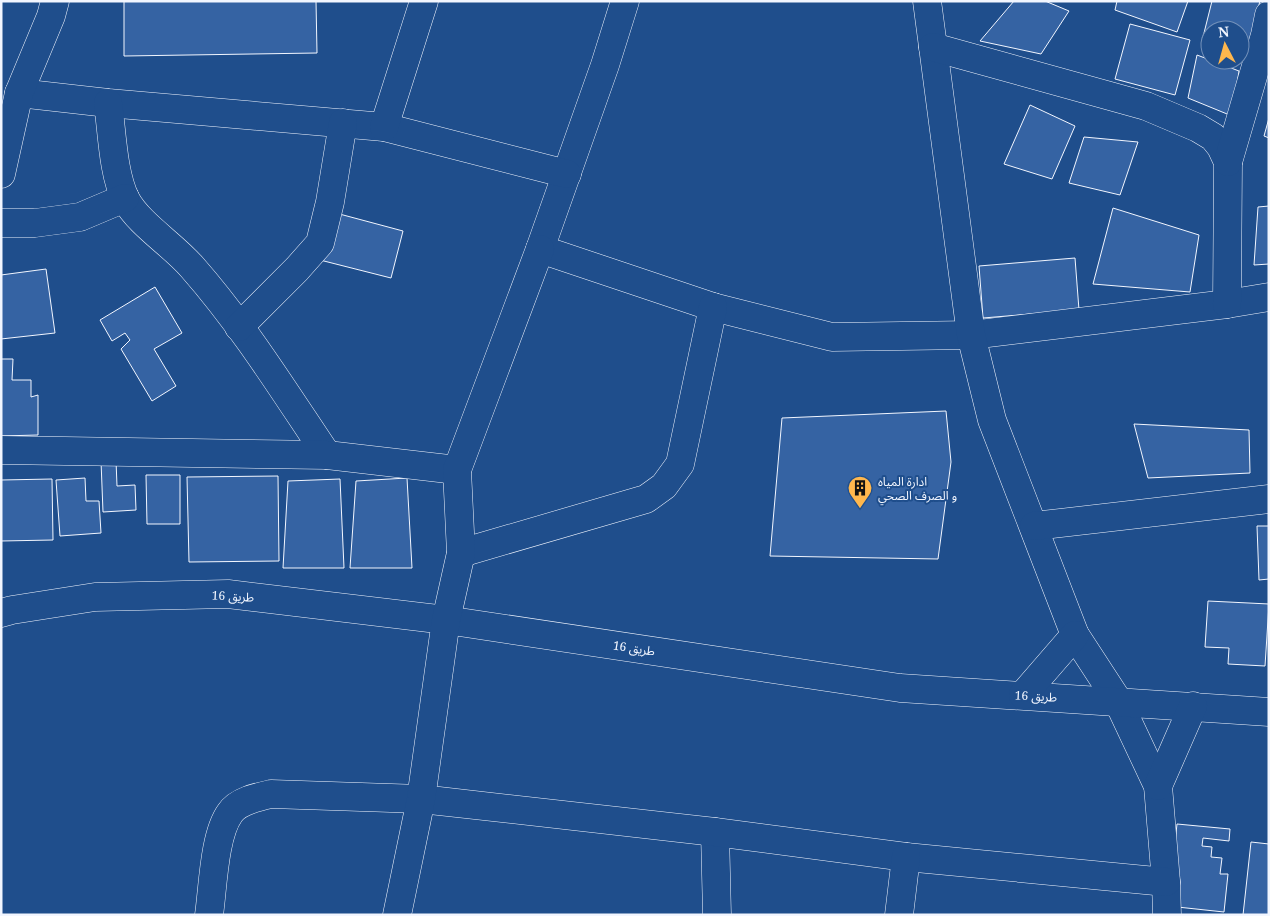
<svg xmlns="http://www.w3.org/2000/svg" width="1270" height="916" font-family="'Noto Serif','Noto Sans Arabic',serif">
<rect width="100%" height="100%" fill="#1f4e8c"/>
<!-- building -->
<g fill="#3563a3" stroke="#f2f6ff">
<path d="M124,1H316L317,53L124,56Z"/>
<path d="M1014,1H1045L1069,11L1041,54L980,41Z"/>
<path d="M1117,1H1188L1177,32L1115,10Z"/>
<path d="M1212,1H1260L1246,54L1240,53V30H1210V43L1202,41Z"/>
<path d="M1130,24L1190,40L1175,95L1115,79Z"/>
<path d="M1197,55L1239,71L1232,116L1188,98Z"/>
<path d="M1030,105L1075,126L1052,179L1004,164Z"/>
<path d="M1269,118V138L1264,136Z"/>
<path d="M1084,137L1138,142L1120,195L1069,183Z"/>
<path d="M1269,206V264L1254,265L1258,207Z"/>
<path d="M1113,208L1199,235L1190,292L1093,284Z"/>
<path d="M332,212L403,231L391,278L320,260Z"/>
<path d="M1075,258L1079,310L983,318L979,266Z"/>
<path d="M46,269L55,333L1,339V275Z"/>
<path d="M155,287L182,333L154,349L176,386L152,401L121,349L130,340L125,333L112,341L100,320Z"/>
<path d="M1,359H13L12,380H31V397L38,395V435L1,436Z"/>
<path d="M946,411L951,462L938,559L770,556L782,418Z"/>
<path d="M1134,424L1249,430L1250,473L1148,478Z"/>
<path d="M116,460L117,486L135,485L136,510L103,512L101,461Z"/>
<path d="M146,475H180V524H147Z"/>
<path d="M278,476L279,561L189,562L187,477Z"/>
<path d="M85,478L86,501H99L101,533L60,536L56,480Z"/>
<path d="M407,478L412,568H350L356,481Z"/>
<path d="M52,479L53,540L1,541V480Z"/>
<path d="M340,479L344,568H283L288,481Z"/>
<path d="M1257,526H1269V579L1259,580Z"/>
<path d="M1208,601L1269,604L1265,666L1228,664L1229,648L1205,647Z"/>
<path d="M1177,824L1230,829L1229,841L1203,838L1202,846L1212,847L1211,857L1222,858L1220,874H1228L1224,912L1168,906Z"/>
<path d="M1251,842L1269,844V915H1243Z"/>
</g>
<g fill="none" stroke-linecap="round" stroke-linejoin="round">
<defs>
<g id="minor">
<path d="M625,1L605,65L540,249L713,307L832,337L971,335L1227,304L1269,297"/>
<path d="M927,1L971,335L992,420L1075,635L1118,701L1158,786L1166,882L1167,915"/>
<path d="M933,47L1146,106L1198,128L1213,137L1221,147L1228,162L1227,304"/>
<path d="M19,93L108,103L384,127L567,174"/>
<path d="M108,103C112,132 113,175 126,200C139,224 173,245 192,267C243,325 284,391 327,455"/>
<path d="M384,127L424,1"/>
<path d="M1228,162L1265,35L1269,15"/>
<path d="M1,174L19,93L51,16L55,1"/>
<path d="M1,223H35L80,217L125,198"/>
<path d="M239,327L297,269L320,243L330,202L343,123"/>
<path d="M1,450L327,455L457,470"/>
<path d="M1034,526L1269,499"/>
<path d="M461,553L646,499L664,486L680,464L713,307"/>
<path d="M1,613L12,610L95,597L228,594L446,620L900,688L1269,712"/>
<path d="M1023,695L1075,635"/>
<path d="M1158,786L1193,706"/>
<path d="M715,832L717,915"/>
<path d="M209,915C213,887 214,835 230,813C238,801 257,797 271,794L421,799L715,832L906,857L1166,882"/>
<path d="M397,915L421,799L446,620L461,553L457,470L540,249"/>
<path d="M899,915L906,857"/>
</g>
</defs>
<!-- minor casing -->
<use href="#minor" stroke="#f2f6ff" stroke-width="29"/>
<!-- minor -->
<use href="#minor" stroke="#1f4e8c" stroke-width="28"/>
</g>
<!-- icons -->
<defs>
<symbol id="building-pin" viewBox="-11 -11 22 30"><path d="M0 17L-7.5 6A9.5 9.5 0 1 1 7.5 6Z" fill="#ffb74d" stroke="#1f4e8c"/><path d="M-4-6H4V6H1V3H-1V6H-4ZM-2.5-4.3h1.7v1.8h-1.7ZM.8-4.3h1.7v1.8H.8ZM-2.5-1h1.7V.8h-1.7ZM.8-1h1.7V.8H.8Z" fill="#111"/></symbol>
</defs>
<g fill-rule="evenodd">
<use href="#building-pin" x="846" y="474" width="28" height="38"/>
</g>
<g text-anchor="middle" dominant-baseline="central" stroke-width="4" stroke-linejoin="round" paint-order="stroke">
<!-- poi labels -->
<g font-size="12" fill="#f2f6ff" stroke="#1f4e8c" text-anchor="start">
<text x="878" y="481">ادارة المياه<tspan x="878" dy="14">و الصرف الصحي</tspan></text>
</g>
<!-- street labels -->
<g font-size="12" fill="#f2f6ff" stroke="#1f4e8c">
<text transform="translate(233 596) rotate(3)">طريق 16</text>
<text transform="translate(634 648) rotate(9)">طريق 16</text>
<text transform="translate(1036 696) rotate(3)">طريق 16</text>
</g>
</g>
<!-- border -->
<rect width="1270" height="916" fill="none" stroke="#f2f6ff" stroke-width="5"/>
<!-- north arrow -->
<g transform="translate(1225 45) rotate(354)"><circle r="24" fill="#1f4e8c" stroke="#7391ba"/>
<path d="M0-4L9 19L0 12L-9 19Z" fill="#ffb74d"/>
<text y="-8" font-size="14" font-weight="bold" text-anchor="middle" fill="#f2f6ff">N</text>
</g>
</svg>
